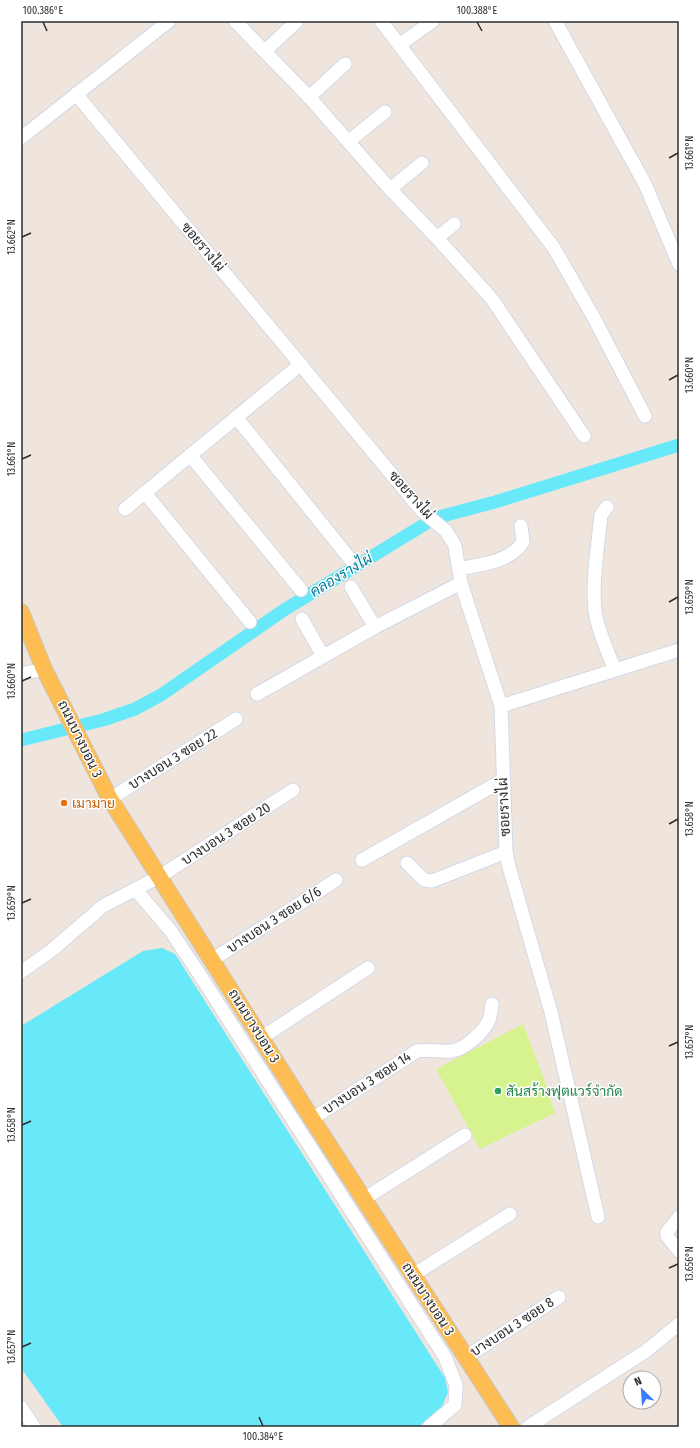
<svg xmlns="http://www.w3.org/2000/svg" width="700" height="1448" font-family="'Fira Sans Condensed',Sarabun,sans-serif">
<rect width="100%" height="100%" fill="#efe5dd"/>
<!-- pitch -->
<path fill="#d7f390" d="M523,1024L540,1068L555,1113L480,1149L436,1069Z"/>
<!-- water -->
<path fill="#67e9fa" d="M162,948L175,954L445,1378L448,1392L441,1409L418,1427H63L21,1368V1026L143,951Z"/>
<g fill="none" stroke-linecap="round" stroke-linejoin="round">
<!-- canal -->
<path stroke="#67e9fa" stroke-width="13" d="M21,740L103,720L135,709L161,695L284,610L435,518L495,502L679,445"/>
<defs>
<g id="minor">
<path d="M235,21L309,97L390,189L437,238L492,299L584,436"/>
<path d="M381,21L554,248L594,318L645,416"/>
<path d="M555,21L645,184L679,264"/>
<path d="M399,45L433,21"/>
<path d="M265,51L297,21"/>
<path d="M76,94L422,511L446,531L455,546L461,583L501,706L506,852L509,867L551,1012L598,1217"/>
<path d="M309,97L345,64"/>
<path d="M21,138L169,21"/>
<path d="M349,141L385,112"/>
<path d="M390,189L422,163"/>
<path d="M437,238L454,224"/>
<path d="M236,417L350,559"/>
<path d="M190,455L301,590"/>
<path d="M145,493L250,622"/>
<path d="M607,507L601,515L600,524C597,552 591,589 596,617C600,635 608,653 615,670"/>
<path d="M125,509L301,364"/>
<path d="M459,569C481,564 509,563 523,542L521,526"/>
<path d="M351,587L375,627"/>
<path d="M302,619L323,656"/>
<path d="M21,674L44,669"/>
<path d="M257,694L375,627L461,583"/>
<path d="M501,706L679,650"/>
<path d="M110,799L236,719"/>
<path d="M362,860L503,780"/>
<path d="M407,863L424,880L432,881L506,852"/>
<path d="M135,889L170,930L198,972L445,1357L456,1385L455,1405L429,1427"/>
<path d="M212,960L336,880"/>
<path d="M21,972L52,950L103,906L159,877L293,790"/>
<path d="M261,1038L368,968"/>
<path d="M312,1119L417,1051C429,1049 440,1052 452,1051C463,1050 484,1032 488,1022C491,1017 491,1009 492,1004"/>
<path d="M364,1199L465,1135"/>
<path d="M679,1217L667,1232V1236L679,1251"/>
<path d="M413,1275L510,1214"/>
<path d="M466,1357L559,1297"/>
<path d="M21,1407L34,1427"/>
<path d="M528,1427L646,1351L679,1324"/>
</g>
<path id="major" d="M21,612L44,669L110,799L312,1119L511,1427"/>
</defs>
<!-- minor casing -->
<use href="#minor" stroke="#d2d9e6" stroke-width="15"/>
<!-- major casing -->
<use href="#major" stroke="#c8c8c8" stroke-width="18"/>
<!-- minor -->
<use href="#minor" stroke="#fff" stroke-width="13"/>
<!-- major -->
<use href="#major" stroke="#febd53" stroke-width="16"/>
</g>
<!-- ticks -->
<path fill="none" stroke="#2c2c2c" stroke-width="1.5" d="M43,22L47,31M477,22L482,31M669,158L678,153M22,237L31,233M669,380L678,375M22,459L31,455M669,602L678,597M22,681L31,677M669,824L678,819M22,903L31,899M669,1046L678,1042M22,1125L31,1121M669,1268L678,1264M22,1347L31,1343M259,1417L263,1426"/>
<!-- markers -->
<circle fill="#e8710a" stroke="#fff" stroke-width="1.5" cx="64" cy="803" r="4"/>
<circle fill="#2e9e5b" stroke="#fff" stroke-width="1.5" cx="498" cy="1091" r="4"/>
<g text-anchor="middle" dominant-baseline="central" stroke-width="3" stroke-linejoin="round" paint-order="stroke">
<!-- street labels -->
<g font-size="14" fill="#2c2c2c" stroke="#fff">
<text transform="translate(203 247) rotate(50)">ซอยรางไผ่</text>
<text transform="translate(411 495) rotate(48)">ซอยรางไผ่</text>
<text transform="translate(80 739) rotate(64)">ถนนบางบอน 3</text>
<text transform="translate(173 759) rotate(-32)">บางบอน 3 ซอย 22</text>
<text transform="translate(504 807) rotate(-93)">ซอยรางไผ่</text>
<text transform="translate(226 834) rotate(-33)">บางบอน 3 ซอย 20</text>
<text transform="translate(274 920) rotate(-33)">บางบอน 3 ซอย 6/6</text>
<text transform="translate(254 1026) rotate(58)">ถนนบางบอน 3</text>
<text transform="translate(367 1083) rotate(-33)">บางบอน 3 ซอย 14</text>
<text transform="translate(428 1299) rotate(57)">ถนนบางบอน 3</text>
<text transform="translate(512 1327) rotate(-33)">บางบอน 3 ซอย 8</text>
</g>
<!-- food labels -->
<g font-size="14" fill="#c56008" stroke="#fff" text-anchor="start">
<text x="72" y="803">เมามาย</text>
</g>
<!-- leisure labels -->
<g font-size="14" fill="#27864d" stroke="#fff" text-anchor="start">
<text x="506" y="1091">สันสร้างฟุตแวร์จำกัด</text>
</g>
<!-- water labels -->
<g font-size="15" font-style="italic" fill="#027e9c" stroke="#fff">
<text transform="translate(341 575) rotate(-31)">คลองรางไผ่</text>
</g>
</g>
<!-- border -->
<rect width="700" height="1448" fill="none" stroke="#ffffff" stroke-width="44"/>
<!-- north arrow -->
<g transform="translate(642 1390) rotate(335)"><circle r="19" fill="#ffffff" stroke="#ababab"/>
<path d="M0-3L7 15L0 10L-7 15Z" fill="#3a7cff"/>
<text y="-6" font-size="11" font-weight="bold" text-anchor="middle" fill="#2c2c2c">N</text>
</g>
<rect x="22" y="22" width="656" height="1404" fill="none" stroke="#2c2c2c" stroke-width="1.5"/>
<g font-size="10" text-anchor="middle" fill="#2c2c2c">
<text x="43" y="14">100.386°E</text>
<text x="477" y="14">100.388°E</text>
<text transform="translate(689 153) rotate(-90)" y="4">13.661°N</text>
<text transform="translate(11 237) rotate(-90)" y="4">13.662°N</text>
<text transform="translate(689 375) rotate(-90)" y="4">13.660°N</text>
<text transform="translate(11 459) rotate(-90)" y="4">13.661°N</text>
<text transform="translate(689 597) rotate(-90)" y="4">13.659°N</text>
<text transform="translate(11 681) rotate(-90)" y="4">13.660°N</text>
<text transform="translate(689 819) rotate(-90)" y="4">13.658°N</text>
<text transform="translate(11 903) rotate(-90)" y="4">13.659°N</text>
<text transform="translate(689 1042) rotate(-90)" y="4">13.657°N</text>
<text transform="translate(11 1125) rotate(-90)" y="4">13.658°N</text>
<text transform="translate(689 1264) rotate(-90)" y="4">13.656°N</text>
<text transform="translate(11 1347) rotate(-90)" y="4">13.657°N</text>
<text x="263" y="1440">100.384°E</text>
</g>
</svg>
